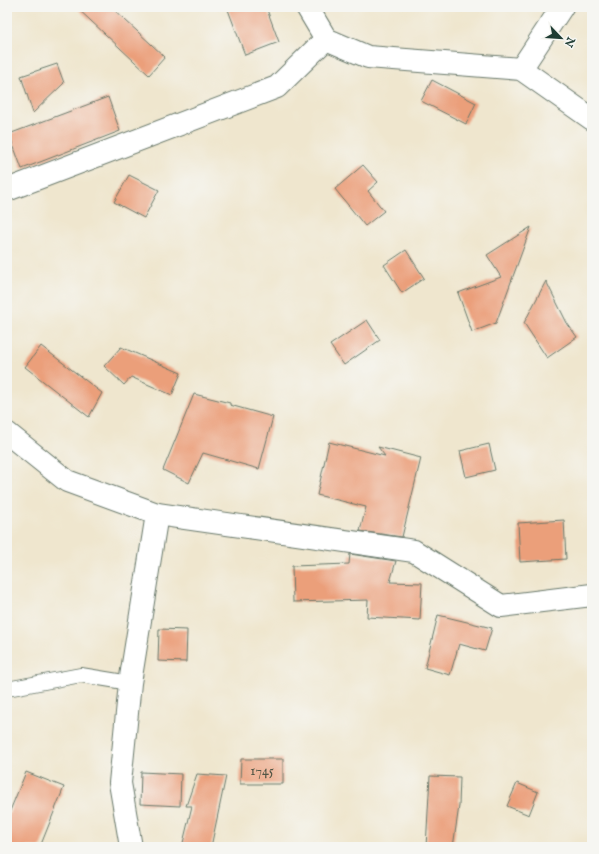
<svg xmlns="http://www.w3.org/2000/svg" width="599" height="854" font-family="'IM FELL English',serif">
<rect width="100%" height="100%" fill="#f6f6f2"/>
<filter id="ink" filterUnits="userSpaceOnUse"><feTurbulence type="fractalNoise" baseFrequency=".025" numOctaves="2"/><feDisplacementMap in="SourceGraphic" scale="8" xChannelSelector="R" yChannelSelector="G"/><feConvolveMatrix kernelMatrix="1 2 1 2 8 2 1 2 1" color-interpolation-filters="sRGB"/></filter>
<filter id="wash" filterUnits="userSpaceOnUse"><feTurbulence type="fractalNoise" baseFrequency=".012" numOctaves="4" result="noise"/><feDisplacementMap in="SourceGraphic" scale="16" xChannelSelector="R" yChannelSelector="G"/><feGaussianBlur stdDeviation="0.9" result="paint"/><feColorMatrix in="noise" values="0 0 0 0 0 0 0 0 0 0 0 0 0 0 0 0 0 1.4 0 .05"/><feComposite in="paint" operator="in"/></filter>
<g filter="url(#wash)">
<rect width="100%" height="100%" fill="#efe6ce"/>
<g id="blocks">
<!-- building -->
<g fill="#eb9f7a">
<path d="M76,7H111L165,57L149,75Z"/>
<path d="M227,7H266L279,42L245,55Z"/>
<path d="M57,64L64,83L33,113L21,76Z"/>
<path d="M432,80L476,103L466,124L421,101Z"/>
<path d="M108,97L120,131L22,169L9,134Z"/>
<path d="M363,165L378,182L368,191L384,211L365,226L335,189Z"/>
<path d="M129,175L159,190L144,218L114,202Z"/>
<path d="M531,227L496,323L472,332L458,293L501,277L487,255Z"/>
<path d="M406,250L424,278L402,293L384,265Z"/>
<path d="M546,281L567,323L577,337L547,358L524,323Z"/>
<path d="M367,320L380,340L344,365L330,345Z"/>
<path d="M41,346L102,393L89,417L25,367Z"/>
<path d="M121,347L181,373L172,395L131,377L124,385L104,366Z"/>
<path d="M194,394L230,403V405L273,417L259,469L203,453L189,483L163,470Z"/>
<path d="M329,442L385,456L378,447L421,458L402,537L360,531L366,507L317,495Z"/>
<path d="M489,444L495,470L466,477L460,451Z"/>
<path d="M564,520L566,559L520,562L518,523Z"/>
<path d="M350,554L396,561L390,582L422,583L420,620L367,617L368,600L293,602L292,566L349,564Z"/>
<path d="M438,615L492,628L485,651L459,644L450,675L425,668Z"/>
<path d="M159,629L187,630L186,662L158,661Z"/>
<path d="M241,759H283V784H240Z"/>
<path d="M26,772L64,787L40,847H7V818Z"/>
<path d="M141,772L181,774L180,806L140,804Z"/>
<path d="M197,774L226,776L211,847H182L192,806H186Z"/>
<path d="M430,776L460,777L459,806L453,847H426Z"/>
<path d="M517,783L538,792L529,815L507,806Z"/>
</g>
</g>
</g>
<g filter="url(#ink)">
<use href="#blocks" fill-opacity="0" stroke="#68786a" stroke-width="1"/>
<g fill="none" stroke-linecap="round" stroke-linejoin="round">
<defs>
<path id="lane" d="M7,689L81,675L130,683"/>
<g id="street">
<path d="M307,7L326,39L368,57L521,69L592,119"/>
<path d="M521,69L562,7"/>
<path d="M7,190L277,87L326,39"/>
<path d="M7,433L67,481L157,514L414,551L501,606L592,595"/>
<path d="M131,847L120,783L130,683L157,514"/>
</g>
</defs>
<!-- lane casing -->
<use href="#lane" stroke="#68786a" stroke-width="16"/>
<!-- street casing -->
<use href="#street" stroke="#68786a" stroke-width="24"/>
<!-- lane -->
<use href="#lane" stroke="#fff" stroke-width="14"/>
<!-- street -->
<use href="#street" stroke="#fff" stroke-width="22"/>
</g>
</g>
<g text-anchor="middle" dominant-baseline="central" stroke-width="3" stroke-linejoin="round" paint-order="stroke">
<!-- number labels -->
<g font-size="14" fill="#525646">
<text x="262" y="771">1745</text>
</g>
</g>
<!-- margin -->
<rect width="599" height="854" fill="none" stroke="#f6f6f2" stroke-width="24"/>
<!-- north arrow -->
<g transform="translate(561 38) rotate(115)" stroke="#f6f6f2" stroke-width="3" paint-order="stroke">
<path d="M0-3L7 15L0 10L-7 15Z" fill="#1f3d34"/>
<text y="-6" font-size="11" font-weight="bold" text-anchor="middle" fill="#1f3d34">N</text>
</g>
</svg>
